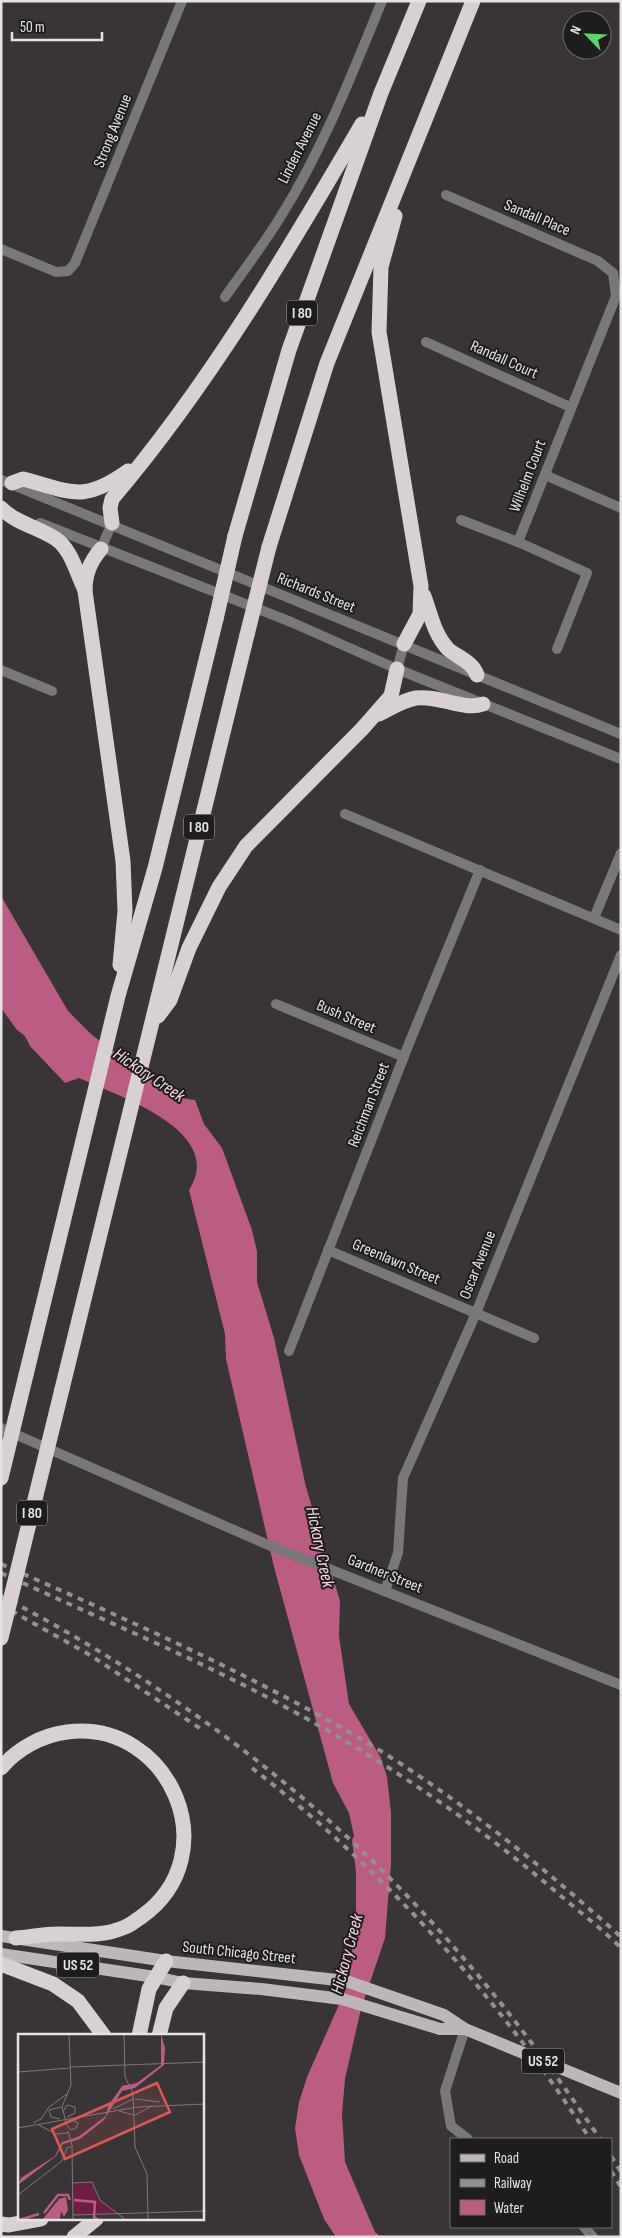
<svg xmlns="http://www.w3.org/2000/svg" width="622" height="2238" font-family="'Sofia Sans Condensed',sans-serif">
<rect width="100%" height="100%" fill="#393436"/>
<!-- water -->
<path fill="#bb5c82" d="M1,896L68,1011L92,1035L174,1097L195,1100L204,1124L222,1148L252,1230L257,1251V1282L274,1338L306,1487L340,1601L339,1636L349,1704L381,1758L387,1777L391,1812V1864L385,1938L361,2009L345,2079L342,2114L345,2162L375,2232L381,2237H336L324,2219L299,2155L295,2128L299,2102L307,2077L349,1982L356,1910V1872L352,1840L354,1836L349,1813L333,1783L274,1567L226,1359L225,1334L189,1190C227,1131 118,1096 79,1078L65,1083L30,1046L25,1036L17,1030L1,1008Z"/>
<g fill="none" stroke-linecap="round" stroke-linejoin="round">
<!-- minor -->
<g stroke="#7a7778" stroke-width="10">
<path d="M446,195L598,261L613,273L616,296L518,542L587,573L557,649"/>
<path d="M1,249L56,272L68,271L75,263L182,1"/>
<path d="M225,297C244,270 264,244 281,216C323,149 352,74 382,1"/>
<path d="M426,342L570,407"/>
<path d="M545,475L621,508"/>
<path d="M461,520L518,542"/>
<path d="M1,670L52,691"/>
<path d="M345,814L621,930"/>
<path d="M594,918L621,853"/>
<path d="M276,1004L404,1057"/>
<path d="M328,1250L534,1338"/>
<path d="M289,1351L408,1046L480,870"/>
<path d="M1,1428L266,1544L621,1685"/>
<path d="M385,1591L398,1553L403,1478L476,1313L621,955"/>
</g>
<!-- tertiary -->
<g stroke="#7a7778" stroke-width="10">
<path d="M1,480L621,734"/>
<path d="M40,523L291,622L397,669L621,759"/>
<path d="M101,549L112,523"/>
<path d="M397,669L404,644"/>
<path d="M465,2029L445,2091L451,2126L468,2139"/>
<path d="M584,2227L593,2237"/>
</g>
<!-- primary -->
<g stroke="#bdb7b9" stroke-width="12">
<path d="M1,1936L166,1961L346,1981L444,2015L465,2029L621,2093"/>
<path d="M1,1954L155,1977L183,1983L261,1989L342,1999L440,2029H465"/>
</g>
<!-- motorway -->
<g stroke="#d7d1d3" stroke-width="15">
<path d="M395,216L381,267L379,332L421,586L420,614L404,644"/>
<path d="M12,483L23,479C72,492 83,503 128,471"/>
<path d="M1,508C17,524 38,527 56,539C71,549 77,574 85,590"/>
<path d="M112,523L110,508L112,499C209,385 286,254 362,124"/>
<path d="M235,536L289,350L381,93L419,1"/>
<path d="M269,547L327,363L473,1"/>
<path d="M101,549C90,562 85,574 85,591L123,861L125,911L120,965"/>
<path d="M424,596C431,615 434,634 448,649C458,658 472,661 477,675"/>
<path d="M379,714C391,708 403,700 416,698C439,695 463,711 483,704"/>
<path d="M158,1016L170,1000L189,948L219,887L246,846L362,729L391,696L397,669"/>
<path d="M26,1375L118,996L155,868L216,619"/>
<path d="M62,1389L247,635"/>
<path d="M1,1768C17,1749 42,1735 67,1732C170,1719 229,1855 141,1917C136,1920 131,1925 125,1927C103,1937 81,1934 58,1934C44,1934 30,1937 16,1938"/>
<path d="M1,1964L53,1984L78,2001L104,2036"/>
<path d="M139,2036L149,1989L166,1961"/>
<path d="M159,2036L166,2008L183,1983"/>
<path d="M1,2224L9,2225L41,2219"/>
<path d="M74,2237L96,2219"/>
</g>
<!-- rail -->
<g stroke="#949091" stroke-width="4" stroke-dasharray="6 6" stroke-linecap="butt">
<path d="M1,1564C121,1617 242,1670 356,1736C451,1792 539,1863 621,1937"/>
<path d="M1,1573C98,1618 198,1659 291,1710C387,1762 478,1825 561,1896C581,1913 602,1929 621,1948"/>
<path d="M1,1596C117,1656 228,1732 326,1818C432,1911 522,2023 600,2139"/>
<path d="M1,1605L90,1655L201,1729"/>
<path d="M252,1768C384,1870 500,1999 590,2139"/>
<path d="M611,2156L621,2172"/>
<path d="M611,2171L621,2187"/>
</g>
<!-- motorway-bridge -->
<g stroke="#d7d1d3" stroke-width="15">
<path d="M216,619L235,536"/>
<path d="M247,635L269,547"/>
<path d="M1,1478L26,1375"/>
<path d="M1,1638L62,1389"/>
</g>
</g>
<g text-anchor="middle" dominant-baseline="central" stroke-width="4" stroke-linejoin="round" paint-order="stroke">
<!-- shield labels -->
<g fill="#1f1c1d" stroke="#aaa7a8" stroke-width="1">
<rect x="287" y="300.5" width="30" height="25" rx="4"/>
<rect x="184" y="814.5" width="30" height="25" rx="4"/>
<rect x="17" y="1500.5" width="30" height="25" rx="4"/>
<rect x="57" y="1952.5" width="42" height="25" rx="4"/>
<rect x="522" y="2048.5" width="42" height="25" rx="4"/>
</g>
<g font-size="15" font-weight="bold" fill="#e6e3e4">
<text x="302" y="313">I 80</text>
<text x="199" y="827">I 80</text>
<text x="32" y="1513">I 80</text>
<text x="78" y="1965">US 52</text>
<text x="543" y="2061">US 52</text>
</g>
<!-- street labels -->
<g font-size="16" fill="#e6e3e4" stroke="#1f1c1d">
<text transform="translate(113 131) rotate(-68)">Strong Avenue</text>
<text transform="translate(300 148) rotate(-63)">Linden Avenue</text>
<text transform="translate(537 218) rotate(23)">Sandall Place</text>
<text transform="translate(504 360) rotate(24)">Randall Court</text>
<text transform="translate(528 476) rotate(-69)">Wilhelm Court</text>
<text transform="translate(316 593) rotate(22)">Richards Street</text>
<text transform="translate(346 1017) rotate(23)">Bush Street</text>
<text transform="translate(369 1105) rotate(-69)">Reichman Street</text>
<text transform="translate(396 1262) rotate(23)">Greenlawn Street</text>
<text transform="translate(478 1265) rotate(-68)">Oscar Avenue</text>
<text transform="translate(385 1574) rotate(22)">Gardner Street</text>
<text transform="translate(239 1953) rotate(6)">South Chicago Street</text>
</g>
<!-- water labels -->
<g font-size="18" font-style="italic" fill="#f5dae3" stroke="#1f1c1d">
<text transform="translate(149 1075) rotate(34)">Hickory Creek</text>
<text transform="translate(320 1547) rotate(78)">Hickory Creek</text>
<text transform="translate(347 1954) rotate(-75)">Hickory Creek</text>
</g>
</g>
<!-- overview -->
<g transform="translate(18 2034)">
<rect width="186" height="186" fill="#393436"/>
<path d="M55,149H74L78,161L99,179L55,181Z" fill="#6d1e42"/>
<path d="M143,0L147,14L146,31L117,54L104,57L86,86L62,105L45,110L38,122L0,151L3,144L37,122L44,108L60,103L88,82L90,72L104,52L119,49L143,31ZM48,163L50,176L46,183L43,177L42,186H24L41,165Z" fill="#bb5c82"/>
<path fill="none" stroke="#bb5c82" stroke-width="2.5" d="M56,166L77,168L76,183L80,186M26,179L40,161H50L52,166M1,186L21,180"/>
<path fill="none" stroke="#7e7a7c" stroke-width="1" d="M106,0L107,43L115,59L117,113L129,140L130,186M53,33L187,28M0,38L52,34M117,65L142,68M95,75L115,65M101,77L116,81M45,78L49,71L57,73V79L49,83M117,81L134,72M42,85L33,83L31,76L44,73M48,88L44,73L53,51L51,0M15,89L23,85L31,73L49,60M48,90L53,96L58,94L60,89L53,85M21,91L38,100L50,99M0,94L119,73L187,70M50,97L54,111L55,186M54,149L74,148L82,166L108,186M0,161L44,127L49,114L53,113M55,181L187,177"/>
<path fill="#da5757" fill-opacity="0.15" stroke="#da5757" stroke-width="2.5" d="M139,49L152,78L47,125L34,95Z"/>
<rect width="186" height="186" fill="none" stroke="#e6e3e4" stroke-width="2.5"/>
</g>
<!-- border -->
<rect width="622" height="2238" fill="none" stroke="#e6e3e4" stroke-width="5"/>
<!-- legend -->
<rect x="450" y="2138" width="162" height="90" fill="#1f1c1d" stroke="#6f6c6d"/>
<rect x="460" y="2154" width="25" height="8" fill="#bdb7b9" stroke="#6f6c6d"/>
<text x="494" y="2163" font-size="15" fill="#e6e3e4">Road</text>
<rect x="460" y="2179" width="25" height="8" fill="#949091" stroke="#6f6c6d"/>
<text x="494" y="2188" font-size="15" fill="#e6e3e4">Railway</text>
<rect x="460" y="2200" width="25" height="15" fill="#bb5c82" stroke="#6f6c6d"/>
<text x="494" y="2213" font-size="15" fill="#e6e3e4">Water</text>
<!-- north arrow -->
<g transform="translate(587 35) rotate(294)"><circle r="24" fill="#1f1c1d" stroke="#6f6c6d"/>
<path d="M0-4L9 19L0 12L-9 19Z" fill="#5dd56d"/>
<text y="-8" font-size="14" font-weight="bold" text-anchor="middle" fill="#e6e3e4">N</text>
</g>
<!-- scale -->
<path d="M12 32v8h90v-8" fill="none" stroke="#e6e3e4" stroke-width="2.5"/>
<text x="20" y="32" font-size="15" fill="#e6e3e4" stroke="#1f1c1d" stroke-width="4" paint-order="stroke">50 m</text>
</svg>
